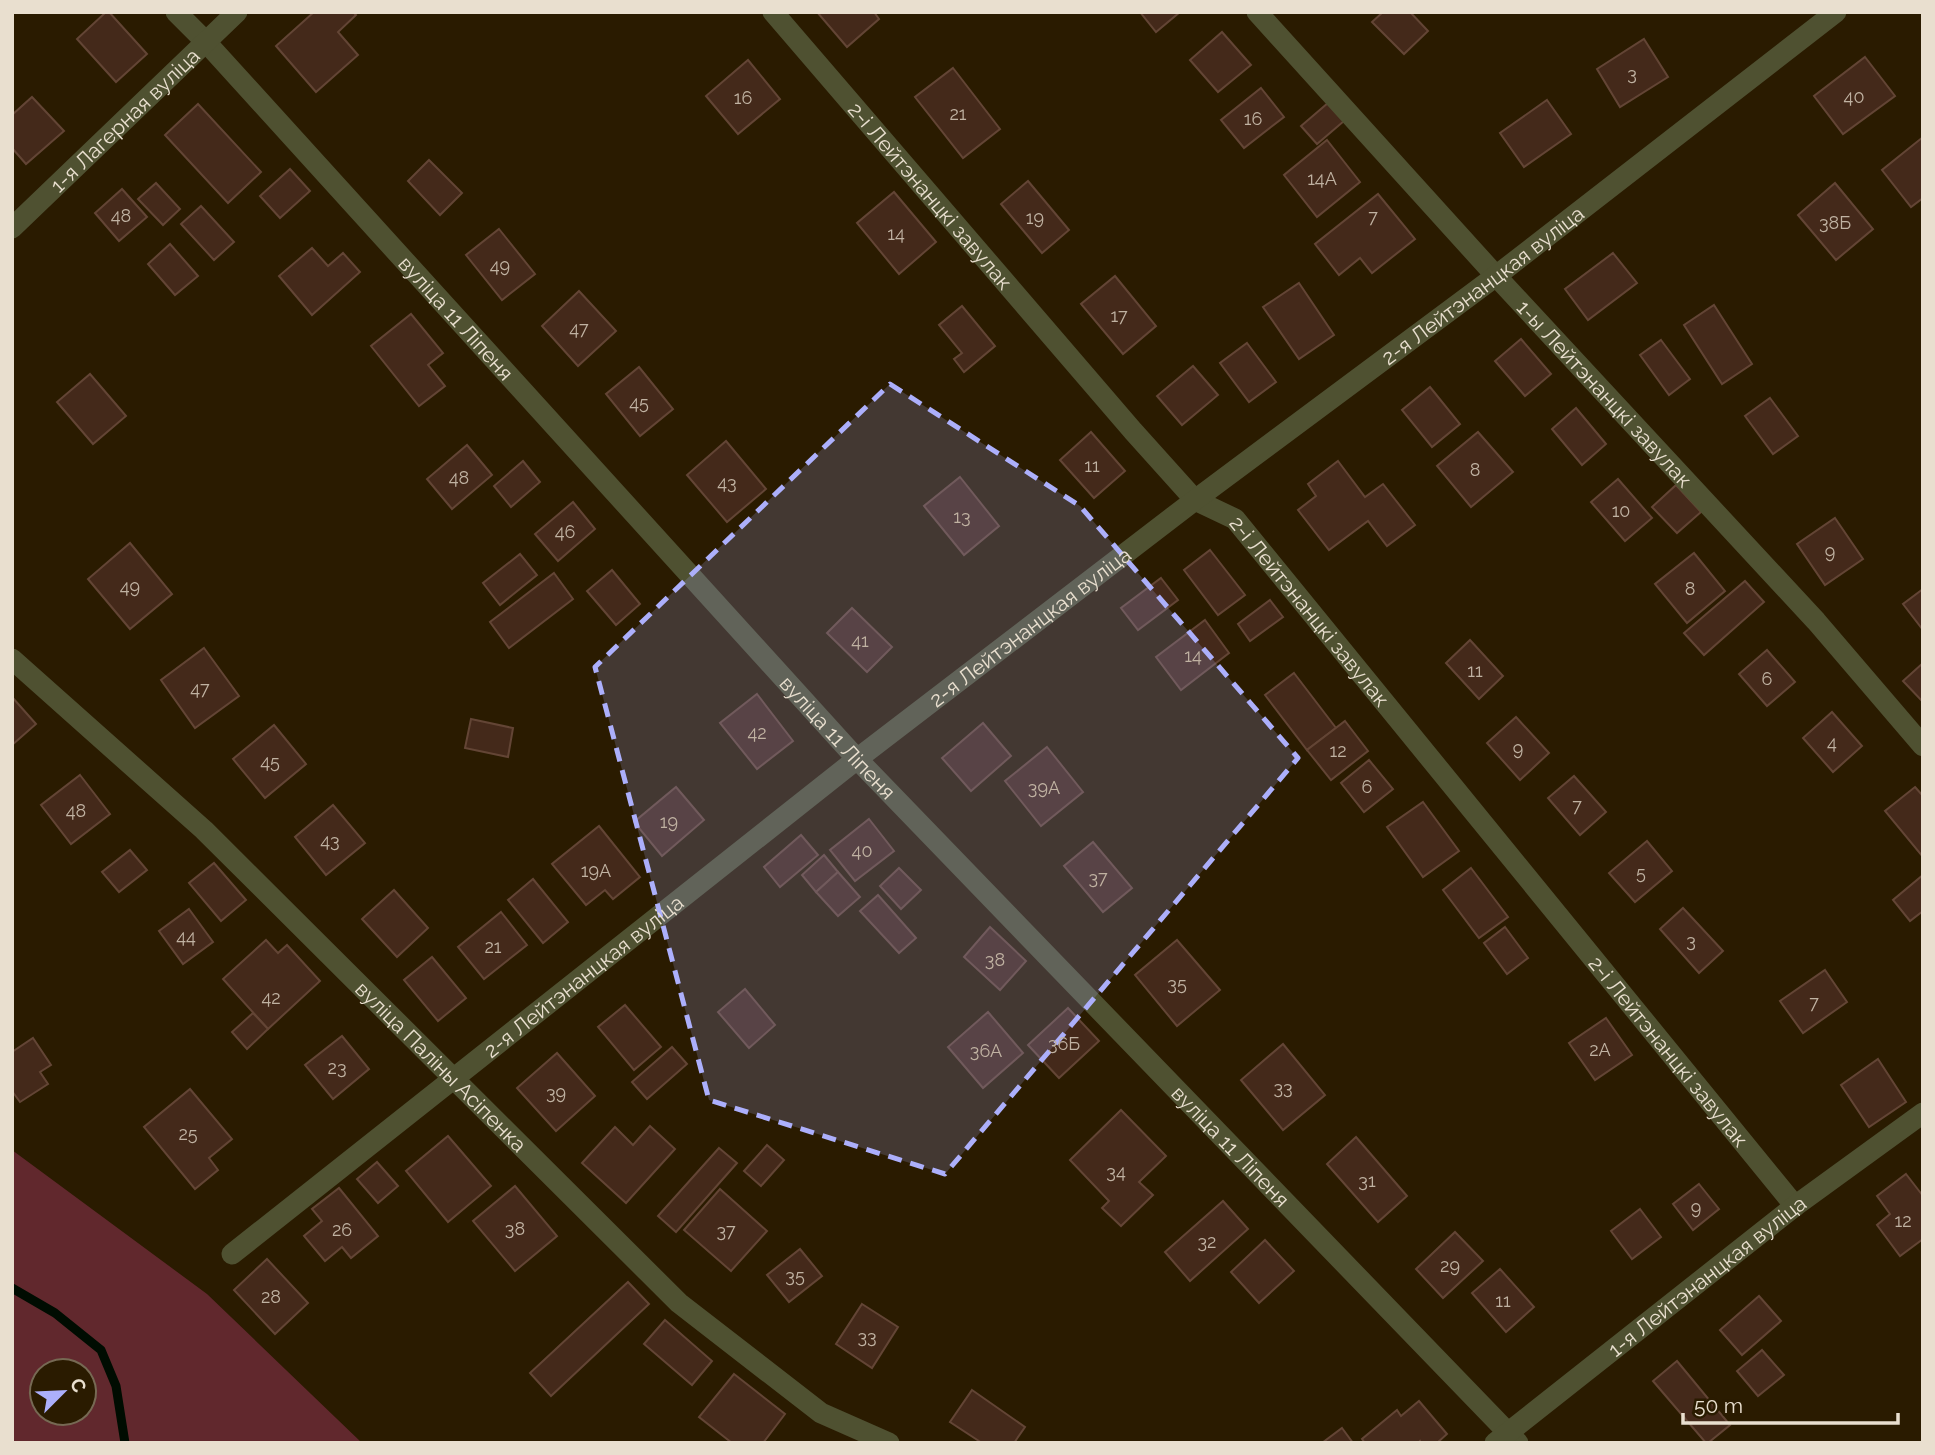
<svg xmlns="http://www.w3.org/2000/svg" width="1935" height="1455" font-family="Raleway,sans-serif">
<rect width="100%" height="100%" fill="#2a1b00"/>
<!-- green -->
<path fill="#61282d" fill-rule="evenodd" d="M12,1150L207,1294L362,1443H12ZM42,1371H84V1413H42Z"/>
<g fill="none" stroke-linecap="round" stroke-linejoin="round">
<!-- stream -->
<path stroke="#000c01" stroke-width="9" d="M12,1288L55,1313L101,1350L116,1386L125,1443"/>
</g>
<!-- building -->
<g fill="#44291a" stroke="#634535" stroke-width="2">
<path d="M106,12H109L147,54L116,82L77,39Z"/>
<path d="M314,12H353L356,15L338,32L358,55L316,92L276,46Z"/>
<path d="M817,12H874L879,19L847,47Z"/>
<path d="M1140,12H1180L1156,32Z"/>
<path d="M1383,12H1410L1428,31L1404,54L1372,22Z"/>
<path d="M1222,32L1251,65L1218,92L1190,60Z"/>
<path d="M1644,39L1668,77L1620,107L1597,69Z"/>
<path d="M1865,57L1895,96L1843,134L1814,96Z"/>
<path d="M748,60L780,99L738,134L706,96Z"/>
<path d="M953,68L1000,129L963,158L915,97Z"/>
<path d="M1261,88L1284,117L1244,148L1221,120Z"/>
<path d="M32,97L64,131L26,164L12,148V115Z"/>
<path d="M1547,100L1571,134L1524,167L1500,133Z"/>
<path d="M1328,103L1344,121L1317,144L1301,126Z"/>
<path d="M198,104L261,172L228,203L165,135Z"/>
<path d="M1923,137V198L1911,207L1882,170Z"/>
<path d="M1327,140L1360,182L1317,217L1284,175Z"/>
<path d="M429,160L462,193L440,215L408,181Z"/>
<path d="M290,169L310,191L280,218L260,196Z"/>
<path d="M1028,181L1069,230L1042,253L1001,204Z"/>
<path d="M156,183L180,209L163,225L138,199Z"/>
<path d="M1835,183L1873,229L1836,260L1798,215Z"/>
<path d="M122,189L147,217L119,241L95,213Z"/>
<path d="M894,192L936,242L899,274L857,223Z"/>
<path d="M1378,194L1415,239L1372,273L1360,258L1339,275L1315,244Z"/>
<path d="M201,206L234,242L214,260L181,224Z"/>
<path d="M499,229L535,274L502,300L466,255Z"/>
<path d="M170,244L198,276L175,295L148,264Z"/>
<path d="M312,248L328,266L343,253L360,272L312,315L279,276Z"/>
<path d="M1613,253L1637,283L1588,320L1565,289Z"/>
<path d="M1115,276L1156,326L1123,354L1081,304Z"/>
<path d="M1299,283L1334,335L1299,359L1263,307Z"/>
<path d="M579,291L616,331L578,366L542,326Z"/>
<path d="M1714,305L1752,364L1722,384L1684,325Z"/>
<path d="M962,306L995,346L964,372L954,359L962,353L939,325Z"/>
<path d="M411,314L443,353L428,365L445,386L419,406L371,346Z"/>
<path d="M1521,339L1551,374L1525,396L1495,361Z"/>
<path d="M1661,340L1690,379L1669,395L1640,355Z"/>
<path d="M1247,343L1276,382L1249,402L1220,363Z"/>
<path d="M1193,366L1218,395L1182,425L1157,396Z"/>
<path d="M639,367L673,409L640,436L606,394Z"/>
<path d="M90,374L126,416L93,444L57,402Z"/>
<path d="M1430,387L1460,424L1432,447L1402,410Z"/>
<path d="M1770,398L1798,436L1773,454L1745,416Z"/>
<path d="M1576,408L1606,444L1582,465L1552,429Z"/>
<path d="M1091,432L1125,471L1094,498L1060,460Z"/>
<path d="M1478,432L1513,472L1471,507L1437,466Z"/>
<path d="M726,441L766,489L727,522L687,475Z"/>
<path d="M467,445L492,475L452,509L427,479Z"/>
<path d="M523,461L540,482L511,507L494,486Z"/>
<path d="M1338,461L1365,497L1383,484L1415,525L1387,546L1368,521L1329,550L1298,510L1316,496L1308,484Z"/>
<path d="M960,477L999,526L964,555L924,506Z"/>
<path d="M1618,479L1652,518L1625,541L1591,502Z"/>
<path d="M1676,485L1701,512L1677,533L1652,507Z"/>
<path d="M573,502L595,529L558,561L535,534Z"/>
<path d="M1835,518L1863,559L1825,585L1797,544Z"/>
<path d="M130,543L172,594L130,629L88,579Z"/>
<path d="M1210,550L1245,595L1218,615L1184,570Z"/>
<path d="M1694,553L1725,591L1687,623L1655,584Z"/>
<path d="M520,554L537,575L500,605L483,583Z"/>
<path d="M612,570L640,604L616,625L587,591Z"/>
<path d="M554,573L573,599L509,648L490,622Z"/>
<path d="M1161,578L1178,600L1138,630L1121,608Z"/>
<path d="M1745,581L1764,602L1704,655L1684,633Z"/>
<path d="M1923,589V630L1903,604Z"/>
<path d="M1270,600L1283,617L1250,641L1238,624Z"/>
<path d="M852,608L892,647L867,672L827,633Z"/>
<path d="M1205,620L1229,653L1181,690L1156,657Z"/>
<path d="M1470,640L1503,676L1479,699L1446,663Z"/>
<path d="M204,648L239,696L195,728L161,680Z"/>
<path d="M1767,650L1795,682L1767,706L1739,674Z"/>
<path d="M1923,663V702L1903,681Z"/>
<path d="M1294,673L1336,728L1307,750L1265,695Z"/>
<path d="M757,694L793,741L757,769L720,723Z"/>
<path d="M12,697L36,724L12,745Z"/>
<path d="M1832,712L1862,746L1833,772L1803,738Z"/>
<path d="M1516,717L1549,753L1520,780L1487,743Z"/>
<path d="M471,719L513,728L508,757L465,748Z"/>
<path d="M1345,721L1368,751L1331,780L1307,750Z"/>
<path d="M983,723L1011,756L971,791L942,758Z"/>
<path d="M274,725L306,764L265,798L233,759Z"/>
<path d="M1047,747L1083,792L1041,826L1005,781Z"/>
<path d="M1369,760L1393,789L1364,812L1341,783Z"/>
<path d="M80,775L110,814L71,844L41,805Z"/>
<path d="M1574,776L1606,812L1580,835L1548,798Z"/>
<path d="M676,787L704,820L662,856L634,822Z"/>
<path d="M1915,787L1923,796V857L1885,811Z"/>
<path d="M1423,802L1459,851L1423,877L1387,827Z"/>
<path d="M333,805L365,843L326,875L295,837Z"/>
<path d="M869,819L894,851L855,881L830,850Z"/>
<path d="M599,826L640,877L613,899L605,890L586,905L552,864Z"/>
<path d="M801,835L818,855L780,887L764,867Z"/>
<path d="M1647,841L1672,871L1635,902L1609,873Z"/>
<path d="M1093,842L1132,888L1103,912L1064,866Z"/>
<path d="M130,850L147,870L119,892L102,872Z"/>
<path d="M824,855L838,872L816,892L802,875Z"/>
<path d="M214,863L246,900L221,921L189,883Z"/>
<path d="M899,868L921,890L901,909L880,886Z"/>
<path d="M1471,868L1508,917L1479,938L1443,890Z"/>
<path d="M838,872L860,897L838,916L816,892Z"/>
<path d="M1923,875V911L1910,921L1893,900Z"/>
<path d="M533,879L568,922L543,943L508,900Z"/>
<path d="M394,890L428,928L397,957L362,919Z"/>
<path d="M878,895L916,938L899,953L860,911Z"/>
<path d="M1683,908L1723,951L1699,973L1660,929Z"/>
<path d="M189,909L213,942L183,964L159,931Z"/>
<path d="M501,912L527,945L484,979L458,947Z"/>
<path d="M990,927L1026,961L1000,990L964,957Z"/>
<path d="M1505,927L1528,958L1507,974L1484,943Z"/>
<path d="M266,940L278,953L287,945L320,981L268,1029L223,979Z"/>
<path d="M1177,940L1220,990L1177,1026L1135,975Z"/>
<path d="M432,957L466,998L438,1021L404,980Z"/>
<path d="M1825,970L1847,1002L1803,1033L1780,1001Z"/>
<path d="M745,989L775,1025L749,1048L718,1012Z"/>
<path d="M625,1005L661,1047L634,1070L598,1027Z"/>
<path d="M1068,1008L1099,1041L1059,1078L1028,1045Z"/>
<path d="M988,1012L1023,1053L983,1088L948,1047Z"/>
<path d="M253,1013L268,1029L247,1049L232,1032Z"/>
<path d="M1606,1018L1632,1055L1595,1080L1569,1043Z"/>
<path d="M342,1036L369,1069L333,1099L305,1065Z"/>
<path d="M33,1038L51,1065L40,1072L48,1084L20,1102L12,1091V1052Z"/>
<path d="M1283,1044L1325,1095L1283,1130L1241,1080Z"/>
<path d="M672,1047L687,1064L647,1099L632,1082Z"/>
<path d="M557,1053L595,1096L556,1131L517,1088Z"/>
<path d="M1878,1059L1906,1102L1869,1127L1841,1085Z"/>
<path d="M190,1089L232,1139L209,1158L218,1170L195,1189L144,1127Z"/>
<path d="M1121,1110L1166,1156L1139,1182L1153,1195L1121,1226L1102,1208L1109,1201L1070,1160Z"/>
<path d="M650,1126L675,1149L626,1203L582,1163L615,1127L633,1145Z"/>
<path d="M448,1136L491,1186L448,1222L406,1171Z"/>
<path d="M1356,1137L1407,1196L1378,1222L1327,1164Z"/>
<path d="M767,1145L784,1160L761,1186L744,1171Z"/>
<path d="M719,1148L737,1163L676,1232L658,1216Z"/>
<path d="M377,1162L398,1186L378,1203L357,1179Z"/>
<path d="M1906,1174L1923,1196V1239L1900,1256L1877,1225L1890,1214L1877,1196Z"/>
<path d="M1699,1184L1719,1209L1693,1230L1673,1204Z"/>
<path d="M515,1186L557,1236L515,1271L473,1221Z"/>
<path d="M339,1188L378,1236L351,1258L342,1247L325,1261L304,1236L322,1221L312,1209Z"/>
<path d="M720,1189L767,1231L731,1271L684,1230Z"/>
<path d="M1223,1201L1248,1229L1190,1281L1165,1252Z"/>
<path d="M1640,1209L1661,1237L1632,1259L1611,1231Z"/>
<path d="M1455,1232L1483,1261L1443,1298L1416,1269Z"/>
<path d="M1265,1240L1294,1271L1259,1303L1231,1272Z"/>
<path d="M800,1249L822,1276L789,1302L767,1275Z"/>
<path d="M267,1259L308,1303L275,1334L234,1290Z"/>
<path d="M1500,1269L1534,1307L1506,1332L1472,1293Z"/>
<path d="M628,1282L649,1304L551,1396L530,1373Z"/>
<path d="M1759,1296L1781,1321L1742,1355L1720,1330Z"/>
<path d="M862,1304L898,1327L872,1368L836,1344Z"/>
<path d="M665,1320L712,1361L692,1385L644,1344Z"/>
<path d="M1762,1350L1784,1375L1758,1396L1737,1371Z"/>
<path d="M1677,1361L1730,1425L1708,1443H1706L1653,1381Z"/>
<path d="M734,1374L785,1414L763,1443H732L699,1417Z"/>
<path d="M972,1390L1025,1427L1014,1443H982L950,1422Z"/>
<path d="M1419,1401L1447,1434L1437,1443H1421L1420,1441L1418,1443H1365L1362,1439L1397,1410L1401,1416Z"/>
<path d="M1342,1428L1353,1443H1322Z"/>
</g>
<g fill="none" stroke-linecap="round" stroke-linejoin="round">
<!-- minor -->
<g stroke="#4f5131" stroke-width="21">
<path id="s1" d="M176,12L205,41L857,759L1518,1443"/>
<path id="s2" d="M773,12L1133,431L1195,500L1235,519L1795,1206"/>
<path id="s3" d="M1257,12L1496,276L1816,621L1923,746"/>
<path id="s4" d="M12,228L237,12"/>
<path id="s5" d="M12,659L204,830L679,1303L821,1413L889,1443"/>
<path id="s6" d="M232,1254L857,759L1195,500L1496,276L1836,12"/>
<path id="s7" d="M1495,1443L1795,1206L1923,1113"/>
</g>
</g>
<!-- marked area -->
<path fill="#acaffb" fill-opacity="0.2" stroke="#acaffb" stroke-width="5" stroke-dasharray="14 9" stroke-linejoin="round" d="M890,384L1080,506L1298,758L945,1174L709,1100L595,667Z"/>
<g text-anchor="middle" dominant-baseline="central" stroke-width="7" stroke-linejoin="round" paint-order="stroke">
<!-- number labels -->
<g font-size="18" fill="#c0b2a2">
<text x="1632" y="73">3</text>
<text x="1854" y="96">40</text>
<text x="743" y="97">16</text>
<text x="958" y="113">21</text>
<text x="1253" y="118">16</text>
<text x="1322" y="178">14А</text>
<text x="121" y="215">48</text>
<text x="1373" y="216">7</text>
<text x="1035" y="217">19</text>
<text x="1835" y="222">38Б</text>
<text x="896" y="233">14</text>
<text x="500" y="265">49</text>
<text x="1119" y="315">17</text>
<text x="579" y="328">47</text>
<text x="639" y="402">45</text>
<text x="1092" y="465">11</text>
<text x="1475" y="469">8</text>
<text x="459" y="477">48</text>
<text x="727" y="482">43</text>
<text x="1621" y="510">10</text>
<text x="962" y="516">13</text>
<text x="565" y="531">46</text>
<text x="1830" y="551">9</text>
<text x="130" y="586">49</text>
<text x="1690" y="588">8</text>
<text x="860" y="640">41</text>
<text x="1193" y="655">14</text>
<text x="1475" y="670">11</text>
<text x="1767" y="678">6</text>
<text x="200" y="688">47</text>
<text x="757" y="732">42</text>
<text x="1832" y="742">4</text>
<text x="1518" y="748">9</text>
<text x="1338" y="750">12</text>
<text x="270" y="761">45</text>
<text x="1367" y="786">6</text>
<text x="1044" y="787">39А</text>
<text x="1577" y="805">7</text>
<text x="76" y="810">48</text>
<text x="669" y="821">19</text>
<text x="330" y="840">43</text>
<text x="862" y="850">40</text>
<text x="596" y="870">19А</text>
<text x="1641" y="872">5</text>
<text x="1098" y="877">37</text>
<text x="186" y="936">44</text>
<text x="1691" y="940">3</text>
<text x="493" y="946">21</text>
<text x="995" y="959">38</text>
<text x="1177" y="983">35</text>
<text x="271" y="997">42</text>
<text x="1814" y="1002">7</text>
<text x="1064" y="1043">36Б</text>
<text x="1600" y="1049">2А</text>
<text x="986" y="1050">36А</text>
<text x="337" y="1067">23</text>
<text x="1283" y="1087">33</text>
<text x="556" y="1092">39</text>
<text x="188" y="1133">25</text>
<text x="1116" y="1171">34</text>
<text x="1367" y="1180">31</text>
<text x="1696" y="1207">9</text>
<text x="1903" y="1220">12</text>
<text x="515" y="1228">38</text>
<text x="342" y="1229">26</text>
<text x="726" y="1230">37</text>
<text x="1207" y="1241">32</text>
<text x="1450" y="1265">29</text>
<text x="795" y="1275">35</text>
<text x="271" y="1296">28</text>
<text x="1503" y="1300">11</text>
<text x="867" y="1336">33</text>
</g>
<!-- street labels -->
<g font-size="21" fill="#e9dfcf" stroke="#2a1b00">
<text stroke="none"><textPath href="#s4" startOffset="156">1-я Лагерная вуліца</textPath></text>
<text stroke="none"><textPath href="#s2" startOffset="242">2-і Лейтэнанцкі завулак</textPath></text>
<text stroke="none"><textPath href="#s6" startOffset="1582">2-я Лейтэнанцкая вуліца</textPath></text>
<text stroke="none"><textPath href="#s1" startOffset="415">вуліца 11 Ліпеня</textPath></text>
<text stroke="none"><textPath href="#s3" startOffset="516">1-ы Лейтэнанцкі завулак</textPath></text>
<text stroke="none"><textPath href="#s2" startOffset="808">2-і Лейтэнанцкі завулак</textPath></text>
<text stroke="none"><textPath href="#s6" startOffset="1015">2-я Лейтэнанцкая вуліца</textPath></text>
<text stroke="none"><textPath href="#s1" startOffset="982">вуліца 11 Ліпеня</textPath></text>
<text stroke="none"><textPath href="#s6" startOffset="448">2-я Лейтэнанцкая вуліца</textPath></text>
<text stroke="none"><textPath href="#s2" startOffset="1376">2-і Лейтэнанцкі завулак</textPath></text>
<text stroke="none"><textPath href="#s5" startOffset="592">вуліца Паліны Асіпенка</textPath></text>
<text stroke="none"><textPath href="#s1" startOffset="1549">вуліца 11 Ліпеня</textPath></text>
<text stroke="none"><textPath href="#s7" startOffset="270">1-я Лейтэнанцкая вуліца</textPath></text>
</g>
</g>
<!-- border -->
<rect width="1935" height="1455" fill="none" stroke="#e9dfcf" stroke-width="28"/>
<!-- north arrow -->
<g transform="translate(63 1392) rotate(66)"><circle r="33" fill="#2a1b00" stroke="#766953" stroke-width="2"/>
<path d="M0-5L12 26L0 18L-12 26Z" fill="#acaffb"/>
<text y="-10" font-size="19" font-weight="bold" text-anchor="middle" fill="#e9dfcf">С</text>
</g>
<!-- scale -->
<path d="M1683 1413v10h215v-10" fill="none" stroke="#e9dfcf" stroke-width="3.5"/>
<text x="1694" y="1413" font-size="21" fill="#e9dfcf" stroke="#2a1b00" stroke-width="5" paint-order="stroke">50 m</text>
</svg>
